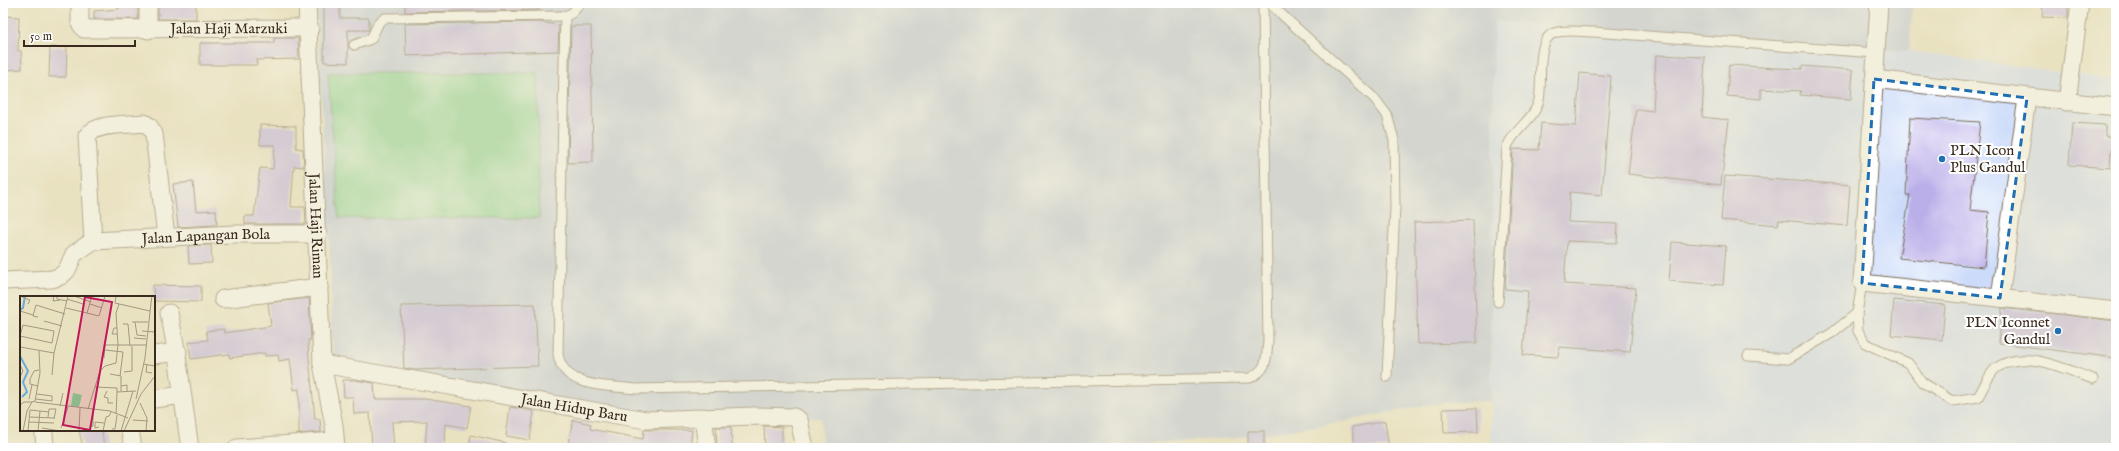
<svg xmlns="http://www.w3.org/2000/svg" width="2119" height="451" font-family="'IM FELL English',serif">
<rect width="100%" height="100%" fill="#fff"/>
<filter id="ink" filterUnits="userSpaceOnUse"><feTurbulence type="fractalNoise" baseFrequency=".025" numOctaves="2"/><feDisplacementMap in="SourceGraphic" scale="8" xChannelSelector="R" yChannelSelector="G"/><feConvolveMatrix kernelMatrix="1 2 1 2 8 2 1 2 1" color-interpolation-filters="sRGB"/></filter>
<filter id="wash" filterUnits="userSpaceOnUse"><feTurbulence type="fractalNoise" baseFrequency=".012" numOctaves="4" result="noise"/><feDisplacementMap in="SourceGraphic" scale="16" xChannelSelector="R" yChannelSelector="G"/><feGaussianBlur stdDeviation="0.9" result="paint"/><feColorMatrix in="noise" values="0 0 0 0 0 0 0 0 0 0 0 0 0 0 0 0 0 1.4 0 .05"/><feComposite in="paint" operator="in"/></filter>
<g filter="url(#wash)">
<rect width="100%" height="100%" fill="#e9e2c1"/>
<!-- built -->
<path fill="#ccdbf9" d="M1494,21L1909,51L2116,80V448H1491Z"/>
<!-- industrial -->
<path fill="#b8c5de" d="M316,3H1913L1909,51L1494,21L1491,401L1439,403L1336,423L1237,438L1058,448H822L821,418L608,413L409,379L380,363L338,364L332,347L331,275Z"/>
<!-- green -->
<path fill="#85d595" stroke="#60805a" d="M328,73H538L539,218H339Z"/>
<g id="blocks">
<!-- building -->
<g fill="#bbafe9">
<path d="M119,3H138V19H94V11L119,9Z"/>
<rect x="158" y="3" width="38" height="16"/>
<path d="M324,3H340V18H369V30H348V63L324,62Z"/>
<path d="M405,3H539V10L405,12Z"/>
<path d="M2043,3H2068V18L2042,17Z"/>
<path d="M3,16L19,17L18,51H21L22,69L3,70Z"/>
<path d="M539,22L559,25L558,51L406,56L405,24Z"/>
<path d="M571,26H591L593,162L568,163Z"/>
<path d="M274,38H298L299,59L256,60L257,65H200V43H274Z"/>
<path d="M50,47H67L66,77H49Z"/>
<path d="M1656,55L1705,57L1702,117L1729,120L1721,185L1628,174L1636,109L1653,111Z"/>
<path d="M1729,65L1775,68L1802,69V66L1853,70L1851,99L1800,95L1801,91L1761,89V99L1727,96Z"/>
<path d="M1580,73L1611,76L1602,195L1570,192L1568,222L1618,224L1617,243L1567,241L1564,284L1636,288L1630,352L1559,347L1558,357L1523,355L1528,291L1505,289L1513,149L1539,150L1541,123L1576,126Z"/>
<path d="M1910,118L1980,122L1970,210L1989,212L1984,267L1899,258L1910,195H1906Z"/>
<path d="M2072,123L2105,125V136L2116,137V150H2111L2110,168L2069,165Z"/>
<path d="M260,125L296,126V148L303,149L304,167L294,166L291,207H305L306,224H245V216H254L260,168L273,169L275,145H260Z"/>
<path d="M1725,176L1850,185L1847,226L1779,220L1778,225L1721,220Z"/>
<path d="M193,182L196,211L216,210L217,225L178,227L173,184Z"/>
<path d="M1473,220L1477,343L1418,344L1414,222Z"/>
<path d="M1672,242L1726,246L1723,285L1669,281Z"/>
<path d="M211,245L212,263L189,264L188,246Z"/>
<path d="M153,285L201,286V302L154,301Z"/>
<path d="M309,298L311,340H308L309,357L315,419H320L321,432L299,434V389L294,390L290,359L279,361L278,355L265,356V353L230,358L229,354L191,359L189,342L208,340L206,331L224,329V333L271,326L268,303Z"/>
<path d="M1894,300L1945,305L1942,340L1891,335Z"/>
<path d="M535,304L538,366L413,370L404,368L401,306Z"/>
<path d="M2002,308L2116,321V358L1999,343Z"/>
<path d="M343,380H355L374,383L375,399H425L471,406L467,428L446,424L445,448H425L427,421L392,422L394,448H372L370,413L354,414L353,397H344Z"/>
<path d="M510,407L534,411L530,440L506,436Z"/>
<path d="M1477,408L1478,432L1444,433L1443,409Z"/>
<path d="M573,420L591,424L590,429L643,439L644,430H692L690,448H567Z"/>
<path d="M1385,421L1389,448H1355L1352,427Z"/>
<path d="M764,426L782,427V448H765Z"/>
<path d="M716,427H731L732,448H717Z"/>
<path d="M79,430H102L104,448H83Z"/>
<rect x="1248" y="431" width="16" height="17"/>
<path d="M471,435L506,443L505,448H468Z"/>
</g>
</g>
</g>
<g filter="url(#ink)">
<use href="#blocks" fill-opacity="0" stroke="#786a57" stroke-width="1"/>
<g fill="none" stroke-linecap="round" stroke-linejoin="round">
<defs>
<g id="lane">
<path d="M580,3L572,13L565,16L558,354C563,389 608,385 635,389L1250,378C1268,369 1266,360 1268,341L1263,3"/>
<path d="M1269,3L1375,99L1387,115L1394,140L1395,207L1387,377"/>
<path d="M354,45L371,39L379,22L385,18L565,16"/>
<path d="M1862,283L1857,313L1858,331L1865,343L1908,363L1922,382L1952,401L1978,397C1983,389 1989,374 1996,368C2025,348 2064,369 2093,379"/>
<path d="M1498,302L1507,147C1514,129 1535,119 1539,100C1543,83 1535,40 1554,33C1566,29 1582,32 1594,32L1875,53"/>
<path d="M1748,356L1788,359L1832,333L1857,313"/>
</g>
<g id="street">
<path id="s1" d="M80,3V23L84,29L310,28"/>
<path d="M148,3V30"/>
<path id="s2" d="M307,3L322,364L334,425L336,448"/>
<path d="M1879,3L1862,283L2116,311"/>
<path d="M1874,79L2116,107"/>
<path d="M2067,102L2080,3"/>
<path d="M93,241L87,136C96,122 129,125 144,123L149,126L154,134L166,237"/>
<path id="s3" d="M93,241L234,234H318"/>
<path d="M3,281L52,279L61,276L67,270L74,254L93,241"/>
<path d="M2000,298L2027,98"/>
<path d="M223,299L319,287"/>
<path d="M169,313C179,357 183,403 190,448"/>
<path d="M154,355L178,352"/>
<path id="s4" d="M322,364L646,420L754,416L794,417L799,420L805,448"/>
<path d="M154,399L182,395"/>
<path d="M703,417L707,448"/>
<path d="M130,430L133,448"/>
<path d="M44,434L45,448"/>
<path d="M237,448L335,441"/>
</g>
</defs>
<!-- lane casing -->
<use href="#lane" stroke="#786a57" stroke-width="11"/>
<!-- street casing -->
<use href="#street" stroke="#786a57" stroke-width="19"/>
<!-- lane -->
<use href="#lane" stroke="#fff" stroke-width="9"/>
<!-- street -->
<use href="#street" stroke="#fff" stroke-width="17"/>
</g>
</g>
<!-- marked area -->
<path d="M0 0H2119V451H0ZM1874,79L2027,98L2000,298L1862,283Z" fill="#e9e2c1" fill-opacity=".55" fill-rule="evenodd"/>
<path fill="none" stroke="#1f6fb2" stroke-width="3" stroke-dasharray="8 5" stroke-linejoin="round" d="M1874,79L2027,98L2000,298L1862,283Z"/>
<!-- markers -->
<g fill="#1f6fb2" stroke="#fff" stroke-width="1.5">
<circle cx="1942" cy="159" r="4"/>
<circle cx="2058" cy="331" r="4"/>
</g>
<g text-anchor="middle" dominant-baseline="central" stroke-width="4" stroke-linejoin="round" paint-order="stroke">
<!-- street labels -->
<g font-size="15" fill="#3b2a1e" stroke="#fff">
<text stroke="none"><textPath href="#s1" startOffset="172">Jalan Haji Marzuki</textPath></text>
<text stroke="none"><textPath href="#s2" startOffset="223">Jalan Haji Riman</textPath></text>
<text stroke="none"><textPath href="#s3" startOffset="113">Jalan Lapangan Bola</textPath></text>
<text stroke="none"><textPath href="#s4" startOffset="256">Jalan Hidup Baru</textPath></text>
</g>
<!-- poi labels -->
<g font-size="15" fill="#3b2a1e" stroke="#fff" text-anchor="start">
<text x="1950" y="150">PLN Icon<tspan x="1950" dy="17">Plus Gandul</tspan></text>
<text x="2050" y="322" text-anchor="end">PLN Iconnet<tspan x="2050" dy="17">Gandul</tspan></text>
</g>
</g>
<!-- overview -->
<g transform="translate(20 296)">
<rect width="135" height="135" fill="#e9e2c1"/>
<path d="M53,97L62,99L59,111L51,110Z" fill="#85d595"/>
<path fill="none" stroke="#6babde" stroke-width="2" d="M0,14L3,12L5,0M0,60L8,75L3,86L7,96L2,101"/>
<path fill="none" stroke="#a39880" stroke-width="1" d="M34,0L33,5L40,4M37,0V3L47,5M54,0L71,6M96,0L95,7L130,15M2,1L10,4L8,8M47,3L63,8M70,8L82,12M46,12L79,20L85,0M0,15L13,19M67,17L72,0M18,21L13,20L16,9L45,18M24,25L42,30M112,26H128M115,26L117,39L126,40M103,28H108L110,50M97,32H94L92,38H98M122,35L135,36M0,40L3,29L34,35L32,47L0,40M114,42L126,43M0,51L34,57L48,0M85,54L103,56L100,80M84,62L85,49H98L96,17L99,8M123,68L135,70V75M127,68L126,76L132,77M0,69L3,75L0,81M104,76L112,75V50M90,78L101,80V95M32,79L34,57M0,89V102M18,90L10,88V83L14,75L19,74M101,90L107,89V95M75,91L97,92V96L116,95M87,95L84,101L88,102V107H93M9,103L12,89M16,103L32,105V100L17,98M116,103L125,62L131,7L132,0L135,1M15,106L90,115L108,122M120,107L127,122L126,135M0,109L4,106H12M40,110L43,97M68,113L80,75L85,70L96,67L98,49H126M96,118L97,96M10,121L34,122M28,121L29,113H36L34,123M113,124L128,125M9,126L34,127M69,131L73,130V113M79,131L75,132V126L84,127M22,132L40,135M41,132L48,111M92,133H95L97,119M3,135L7,115L12,106L15,105L20,77L19,55M8,135L10,114L29,116M18,135L20,115M59,135L60,112M83,135L86,121L89,120L91,116M101,135L113,95M104,135L121,98L135,80"/>
<path fill="#c2185b" fill-opacity="0.15" stroke="#c2185b" stroke-width="2" d="M65,1L92,6L70,134L43,129Z"/>
<rect width="135" height="135" fill="none" stroke="#3b2a1e" stroke-width="2"/>
</g>
<!-- margin -->
<rect width="2119" height="451" fill="none" stroke="#fff" stroke-width="16"/>
<!-- scale -->
<path d="M24 40v6h111v-6" fill="none" stroke="#3b2a1e" stroke-width="2"/>
<text x="30" y="40" font-size="12" fill="#3b2a1e" stroke="#ffffff" stroke-width="3" paint-order="stroke">50 m</text>
</svg>
